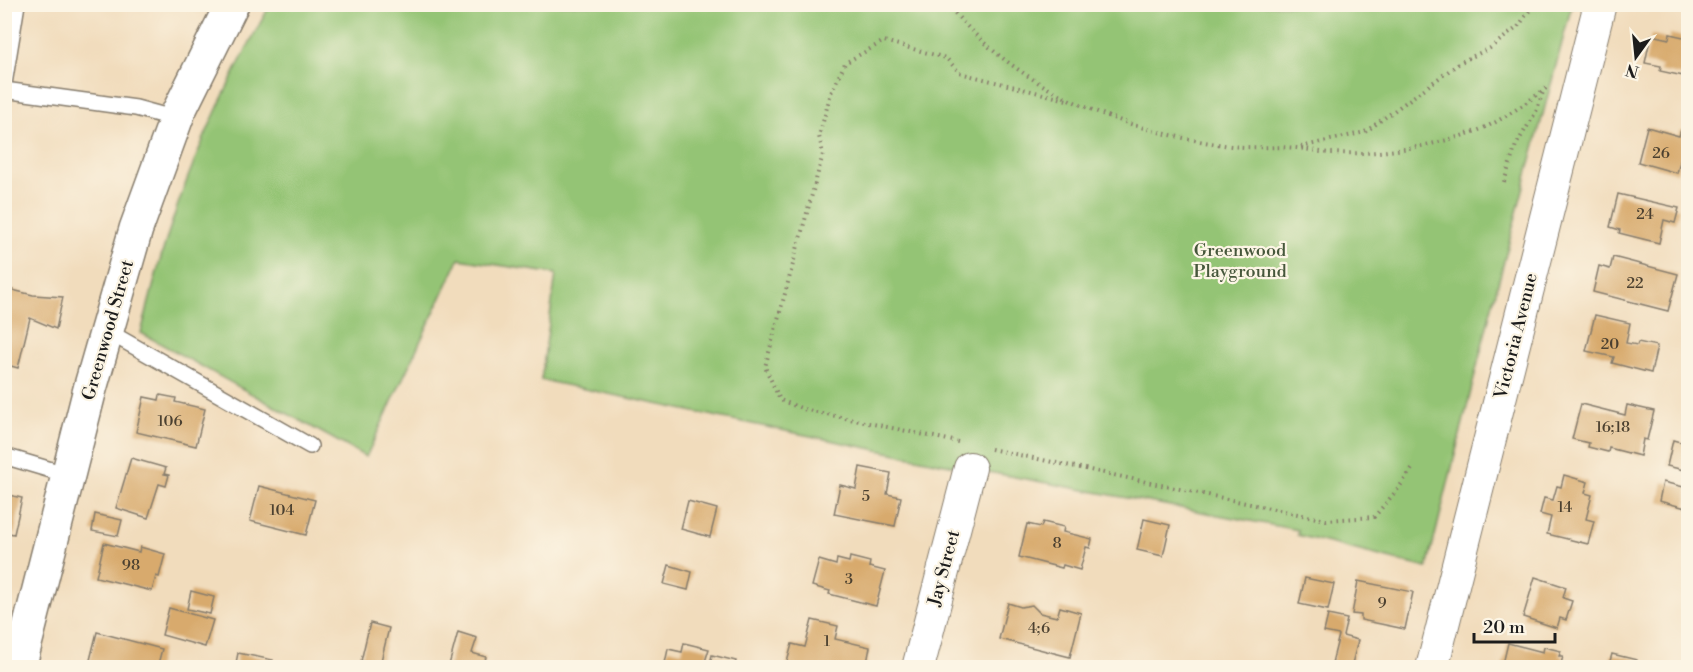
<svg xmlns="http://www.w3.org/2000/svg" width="1693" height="672" font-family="'Libre Bodoni',serif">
<rect width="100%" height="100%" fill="#fcf5e5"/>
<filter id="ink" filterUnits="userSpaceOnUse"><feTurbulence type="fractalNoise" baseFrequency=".0167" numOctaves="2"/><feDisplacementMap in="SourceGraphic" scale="12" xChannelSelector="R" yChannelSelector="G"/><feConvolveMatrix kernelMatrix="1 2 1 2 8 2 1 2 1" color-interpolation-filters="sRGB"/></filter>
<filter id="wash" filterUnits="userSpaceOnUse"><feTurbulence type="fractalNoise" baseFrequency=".008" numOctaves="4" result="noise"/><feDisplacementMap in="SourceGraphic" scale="24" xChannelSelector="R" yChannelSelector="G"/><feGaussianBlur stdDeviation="1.35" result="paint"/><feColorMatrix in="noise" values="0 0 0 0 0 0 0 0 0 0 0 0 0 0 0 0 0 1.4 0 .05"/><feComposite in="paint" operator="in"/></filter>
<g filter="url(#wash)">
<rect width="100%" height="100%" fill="#f1dcbc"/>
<!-- green -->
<path fill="#94c474" stroke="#587048" stroke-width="1.5" d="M270,5H1572L1490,314L1427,568L1297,535L1298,530L945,464L541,380L556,274L459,259L366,457L141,333C150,299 158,264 169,231C194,152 230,77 270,5Z"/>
<g id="blocks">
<!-- building -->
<g fill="#d8aa6d">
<path d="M1670,34L1688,38V77L1660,71L1661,66L1645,63L1651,35L1669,39Z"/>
<path d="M1647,127L1679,136L1681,130L1688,132V144L1685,143L1677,173L1638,162Z"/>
<path d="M1618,194L1679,208L1675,223L1664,220L1659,243L1619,233L1620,230L1610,227Z"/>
<path d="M1613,257L1678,274L1668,311L1593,292L1599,266L1610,269Z"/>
<path d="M4,288L33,295L63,297L56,329L30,318L18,368L4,364Z"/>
<path d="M1595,315L1630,323L1626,343L1637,345L1638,342L1657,346L1651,373L1612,363L1614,357L1586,351Z"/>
<path d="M160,395L176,398L175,402L205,409L196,446L136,432L144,397L159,400Z"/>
<path d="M1581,404L1625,415L1627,405L1654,411L1647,440L1643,439L1640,456L1609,448L1608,452L1588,447L1589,443L1572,439Z"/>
<path d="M1673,440L1688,444V471L1667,466Z"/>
<path d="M131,458L166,468L164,474L169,475L166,486L159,484L148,518L116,508Z"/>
<path d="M860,467L891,473L887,494L901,497L895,526L834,514L840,485L856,489Z"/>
<path d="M1564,475L1588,482L1585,493L1592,495L1586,519L1594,521L1588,544L1547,534L1551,517L1540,514L1544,498L1553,500L1557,486L1561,487Z"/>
<path d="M1663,482L1688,488L1686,508L1659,501Z"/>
<path d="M259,486L315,500L306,535L250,521Z"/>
<path d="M4,494L22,498L14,534L4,532Z"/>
<path d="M688,501L717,509L710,537L681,529Z"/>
<path d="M95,514L122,520L118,536L92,531Z"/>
<path d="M1144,519L1170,525L1163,556L1137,550Z"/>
<path d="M1043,522L1064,527L1063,532L1092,539L1090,548L1086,547L1080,570L1063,565L1062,568L1019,557L1027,524L1041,527Z"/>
<path d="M104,543L139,552L140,547L165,554L159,577L156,576L152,591L96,577Z"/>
<path d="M850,557L870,562L869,567L885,571L876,606L829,594L830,591L812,586L819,560L836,565L837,559L849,562Z"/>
<path d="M669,565L692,572L688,590L664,584Z"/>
<path d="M1535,577L1566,587L1563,598L1572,601L1566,620L1560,618L1557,628L1523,617Z"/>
<path d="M1305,578L1334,584L1328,610L1299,604Z"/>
<path d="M1358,581L1413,592L1405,629L1361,620V615L1352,614Z"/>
<path d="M191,591L214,597L210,614L187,609Z"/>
<path d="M1008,603L1021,607L1032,605L1040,613L1057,617L1060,607L1081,613L1070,657L999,639Z"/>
<path d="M169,608L213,620L205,647L162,635Z"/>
<path d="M1328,615L1347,619L1343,636L1358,640L1351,668L1332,663L1339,635L1324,632Z"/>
<path d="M812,620L838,626L835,639L870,647L866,668H793L786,666L792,644L805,647Z"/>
<path d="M370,623L389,628L380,665L361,661Z"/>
<path d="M97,632L162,649L157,668H88Z"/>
<path d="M458,632L477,638L472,653L486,657L483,668H456L449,665Z"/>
<path d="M684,643L709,649L703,668H664L668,649L682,652Z"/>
<path d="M1508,643L1543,652L1544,647L1561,651L1559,656H1563L1560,668H1502Z"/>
<path d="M238,653L273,660L271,668H235Z"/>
<path d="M1612,654L1637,660L1635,668H1608Z"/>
<path d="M712,655L736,661L734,668H709Z"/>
</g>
</g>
</g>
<g filter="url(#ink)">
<use href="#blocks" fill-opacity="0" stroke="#867c6c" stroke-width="1.5"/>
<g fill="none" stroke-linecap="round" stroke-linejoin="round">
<defs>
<g id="lane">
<path d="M4,84L17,4"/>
<path d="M4,90L136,108L176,119"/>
<path d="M107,331L310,446"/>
<path d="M4,456L68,475"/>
</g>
<g id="street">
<path d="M918,668L970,468"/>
<path d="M1432,668L1600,4"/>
</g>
<path id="secondary" d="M19,668L90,389L136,229L179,111L232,4"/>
</defs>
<!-- lane casing -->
<use href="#lane" stroke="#867c6c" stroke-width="18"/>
<!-- street casing -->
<use href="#street" stroke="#867c6c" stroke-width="34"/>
<!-- secondary casing -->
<use href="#secondary" stroke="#867c6c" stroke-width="36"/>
<!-- path -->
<g stroke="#867c6c" stroke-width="4" stroke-dasharray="1.5 4.5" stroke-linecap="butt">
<path d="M947,4C1017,89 1118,130 1224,145C1248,149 1273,146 1297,148C1309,149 1321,153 1333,153C1380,155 1431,147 1476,131C1499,123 1529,101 1549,86"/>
<path d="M1301,147L1365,132L1461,62L1490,48L1518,27L1534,4"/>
<path d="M1504,182L1516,145L1536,112L1543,92"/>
<path d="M958,442L803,409L780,400L765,367L823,154L819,136L831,93L845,63L884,41L946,58L960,73L1067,100"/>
<path d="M991,449L1326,520L1374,517L1398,489L1414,466"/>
</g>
<!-- lane -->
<use href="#lane" stroke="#fff" stroke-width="15"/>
<!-- street -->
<use href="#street" stroke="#fff" stroke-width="32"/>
<!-- secondary -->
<use href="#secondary" stroke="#fff" stroke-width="33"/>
</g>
</g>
<g text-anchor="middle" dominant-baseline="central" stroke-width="4.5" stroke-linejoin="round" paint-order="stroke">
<!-- number labels -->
<g font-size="15" fill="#4b4030">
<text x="1661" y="153">26</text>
<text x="1645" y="214">24</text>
<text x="1635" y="283">22</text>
<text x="1610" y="344">20</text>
<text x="170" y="421">106</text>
<text x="1613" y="427">16;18</text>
<text x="866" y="496">5</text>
<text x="1565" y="507">14</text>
<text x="282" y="510">104</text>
<text x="1057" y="543">8</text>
<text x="131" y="565">98</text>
<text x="849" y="579">3</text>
<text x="1382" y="603">9</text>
<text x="1039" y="628">4;6</text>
<text x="827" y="641">1</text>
</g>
<!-- park labels -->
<g font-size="18" fill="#46573b" stroke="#fcf5e5">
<text x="1240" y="250">Greenwood<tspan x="1240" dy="21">Playground</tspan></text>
</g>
<!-- street labels -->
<g font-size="18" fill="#1c1c1c" stroke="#fcf5e5">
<text transform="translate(108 330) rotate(-74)">Greenwood Street</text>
<text transform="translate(1516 336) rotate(-76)">Victoria Avenue</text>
<text transform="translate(944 568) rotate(-75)">Jay Street</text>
</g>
</g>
<!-- margin -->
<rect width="1693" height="672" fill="none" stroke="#fcf5e5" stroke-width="24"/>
<!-- north arrow -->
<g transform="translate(1636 57) rotate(195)" stroke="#fcf5e5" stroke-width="4.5" paint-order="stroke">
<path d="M0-4.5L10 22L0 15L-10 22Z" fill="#1c1c1c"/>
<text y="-9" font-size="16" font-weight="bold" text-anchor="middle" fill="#1c1c1c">N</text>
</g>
<!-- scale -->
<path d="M1474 633v9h81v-9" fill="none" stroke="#1c1c1c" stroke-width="3"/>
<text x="1483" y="633" font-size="18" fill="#1c1c1c" stroke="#fcf5e5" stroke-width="4.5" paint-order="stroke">20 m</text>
</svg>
